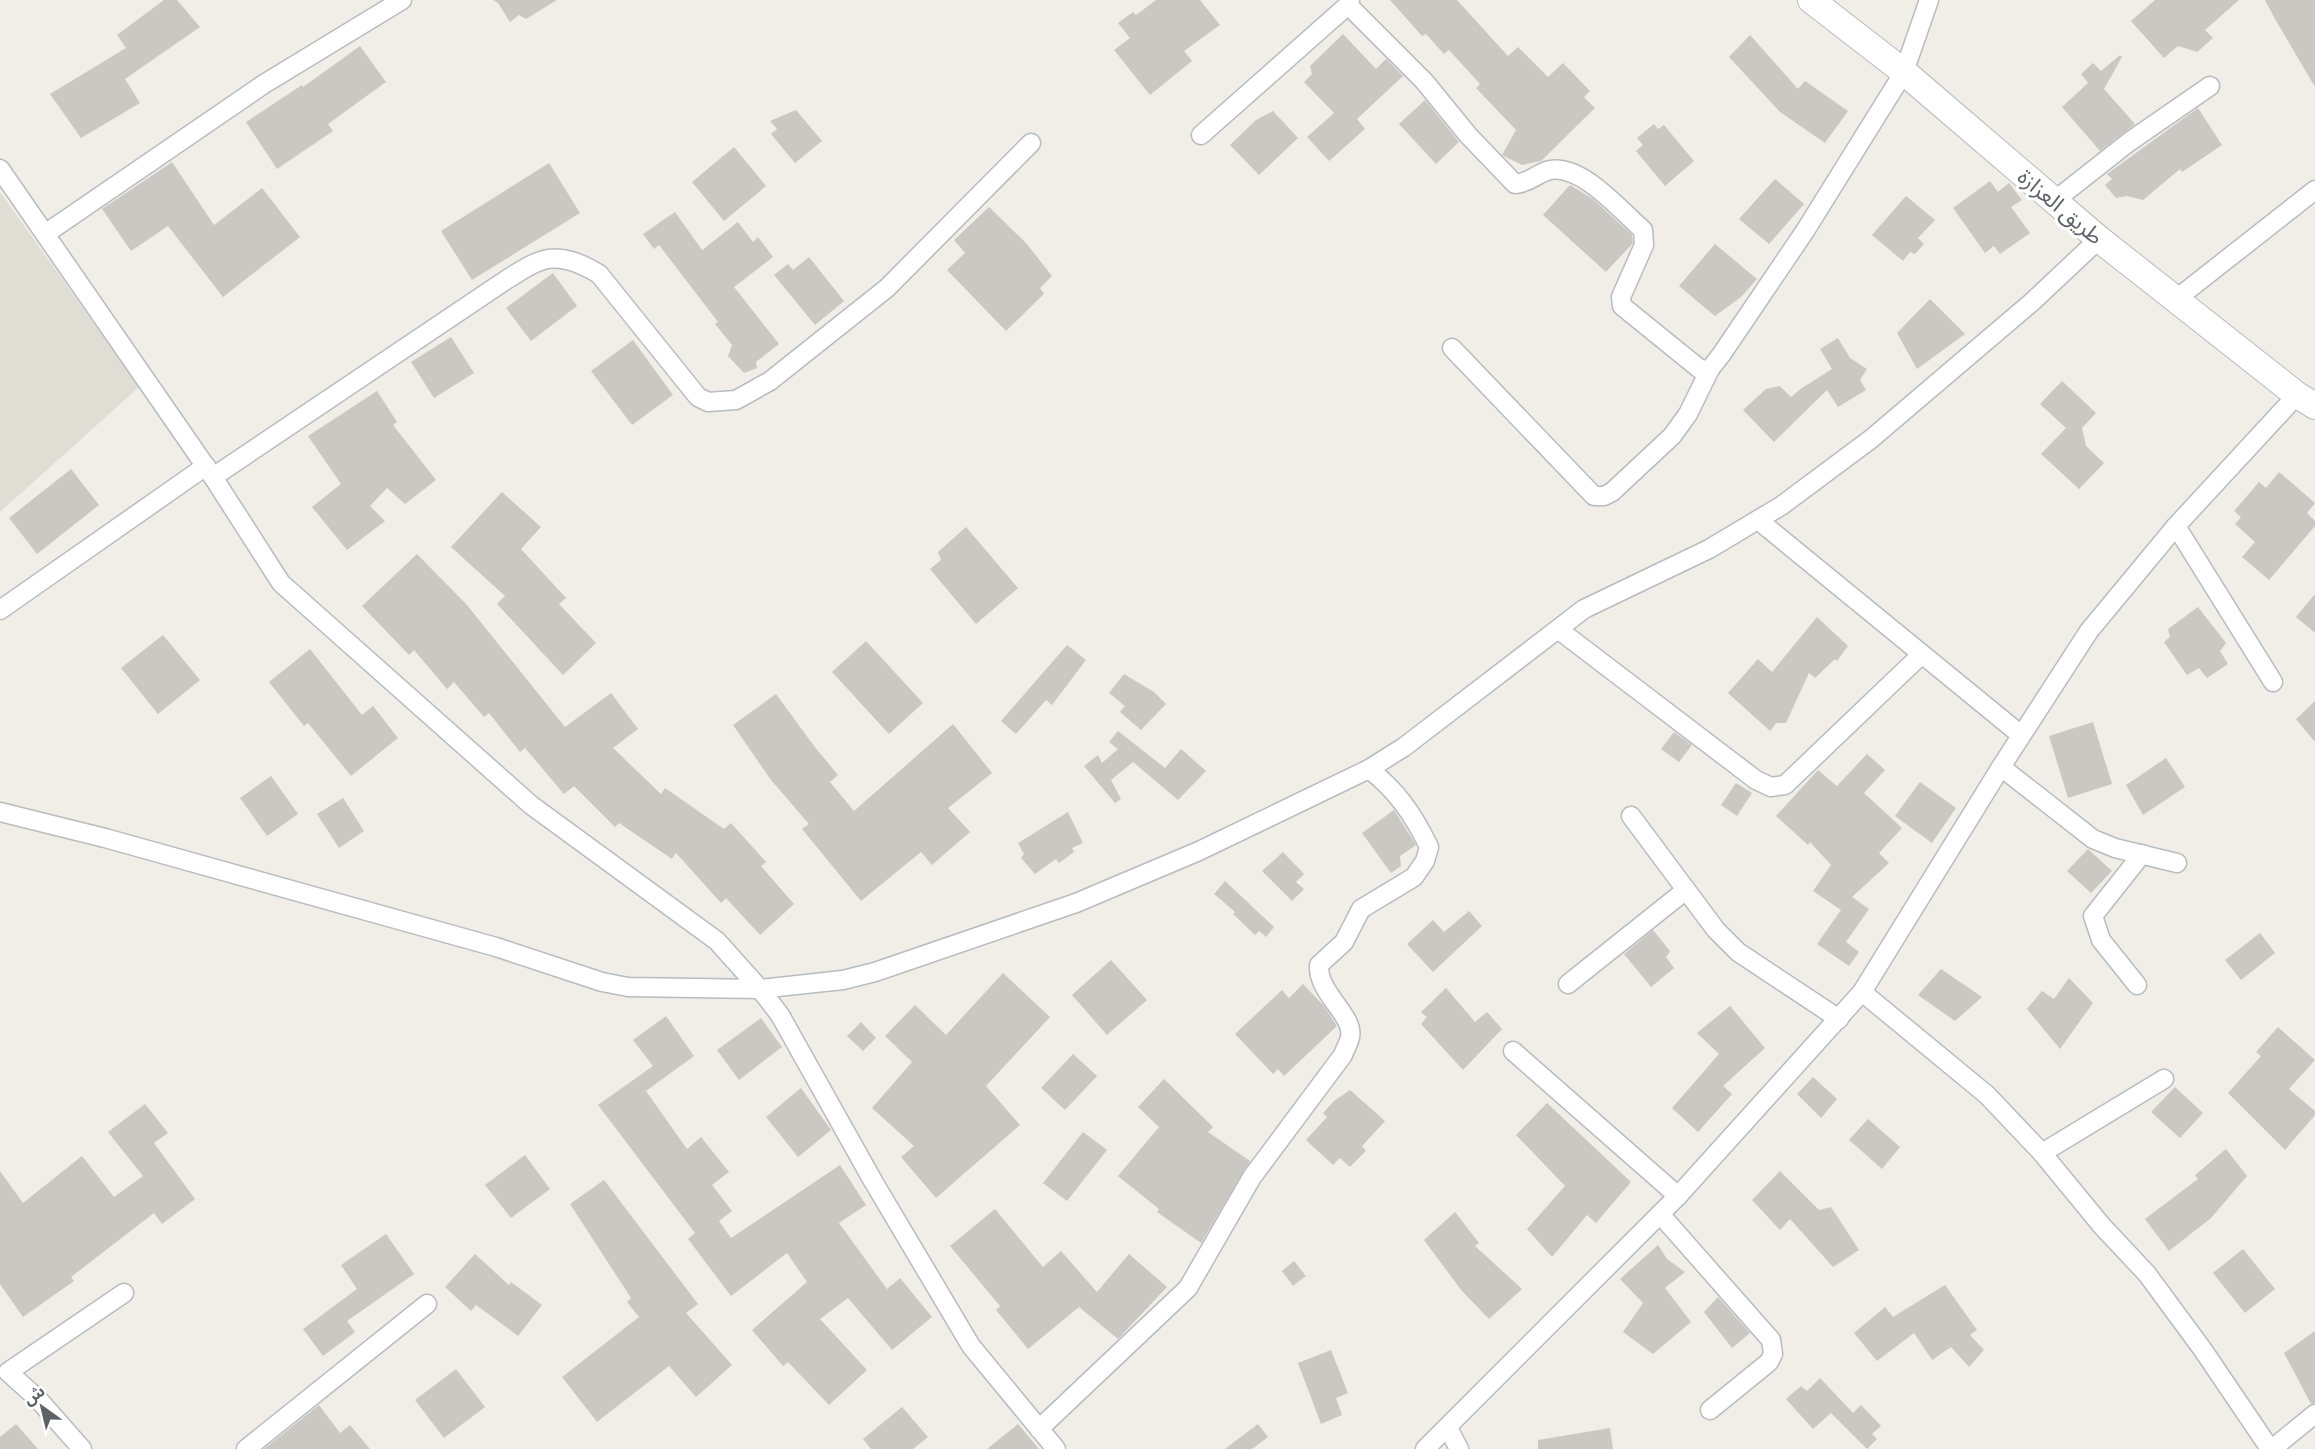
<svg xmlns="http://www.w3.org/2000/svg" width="2315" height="1449" font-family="Commissioner,'Noto Sans Arabic',sans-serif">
<rect width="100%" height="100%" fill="#f0eee6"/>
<!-- education -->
<path fill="#dfddd4" d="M0,192L139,387L0,512Z"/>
<!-- building -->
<g fill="#cbc8c3">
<path d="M164,0H177L200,27L125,79L140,103L81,138L50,94L126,48L117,35Z"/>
<path d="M493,0H557L526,19L519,15L510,22L498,3Z"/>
<path d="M1156,0H1200L1220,25L1184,51L1192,61L1150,95L1114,50L1130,38L1118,23L1133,12L1136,15Z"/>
<path d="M1390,0H1457L1508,56L1518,47L1548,77L1563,63L1590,91L1584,97L1595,108L1541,161L1522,165L1502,155L1516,130L1476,88L1480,84L1449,50L1444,54L1426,34L1422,36Z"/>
<path d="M2155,0H2239L2205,30L2213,38L2197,52L2178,46L2164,58L2131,21Z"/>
<path d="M2265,0H2315V87L2275,19Z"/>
<path d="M1343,34L1376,69L1386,59L1403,76L1357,119L1365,129L1329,161L1307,137L1334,113L1304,82L1312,74L1310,66Z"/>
<path d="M1750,35L1798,89L1805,81L1848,111L1825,143L1780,112L1729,57Z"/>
<path d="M360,46L386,82L328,124L333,131L277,169L246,122L302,85L303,87Z"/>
<path d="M2120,55L2122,57L2104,89L2135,124L2100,151L2062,107L2088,83L2081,74L2093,63L2101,71Z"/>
<path d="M1425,100L1459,142L1436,164L1399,124Z"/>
<path d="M2198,108L2222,145L2182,172L2180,169L2143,200L2127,196L2116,198L2105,185L2112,179L2107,174Z"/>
<path d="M796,110L822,141L795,163L771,134L777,129L770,121Z"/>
<path d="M1273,111L1298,138L1259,175L1230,145L1256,120Z"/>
<path d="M1654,124L1658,129L1664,125L1694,161L1665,186L1636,151L1643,145L1637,138Z"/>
<path d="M734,147L766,186L724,221L692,182Z"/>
<path d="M172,162L214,225L262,188L300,237L223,297L168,226L131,251L102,209Z"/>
<path d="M549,163L580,213L472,280L441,231Z"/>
<path d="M1775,179L1804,204L1769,244L1739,219Z"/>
<path d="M1990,181L1998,192L2009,183L2022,200L2011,207L2030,233L2000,254L1994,246L1985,253L1953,208Z"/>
<path d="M1570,185L1593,199L1632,235L1633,243L1606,272L1543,215Z"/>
<path d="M1906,196L1935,220L1918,238L1924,244L1915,254L1910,252L1903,261L1872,235Z"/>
<path d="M989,207L1026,243L1052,276L1040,288L1044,294L1006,331L947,270L965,253L954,240Z"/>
<path d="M675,212L702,250L738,222L753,242L758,237L773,257L734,287L779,344L756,362L757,368L744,373L728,356L732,345L715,324L718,322L659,245L654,249L643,234Z"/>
<path d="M1715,244L1757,279L1741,297L1715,316L1679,286Z"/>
<path d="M809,257L844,301L815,325L774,275L788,264L793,270Z"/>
<path d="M553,273L577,306L531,341L506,308Z"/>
<path d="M1930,299L1965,334L1917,369L1897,333Z"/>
<path d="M451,337L474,373L434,398L411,362Z"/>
<path d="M1838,338L1850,358L1867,369L1860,380L1866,390L1838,407L1827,390L1774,442L1743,410L1766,389L1780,386L1791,397L1802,388L1832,369L1820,349Z"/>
<path d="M633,340L673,395L632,425L591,371Z"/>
<path d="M2062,381L2096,413L2082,428L2086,446L2104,463L2079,489L2041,454L2066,428L2040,404Z"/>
<path d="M377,391L397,422L393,425L436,480L405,504L387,488L370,506L385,521L347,550L312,507L341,484L308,436Z"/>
<path d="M71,469L99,505L37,554L9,518Z"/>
<path d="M2279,472L2315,503L2307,513L2315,521V526L2269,580L2242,557L2255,542L2235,524L2241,517L2234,511L2259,482L2266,488Z"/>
<path d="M502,492L541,527L521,549L566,598L559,604L596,643L563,675L497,604L505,596L451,547Z"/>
<path d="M966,527L1018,588L976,624L930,569L941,560L938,552Z"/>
<path d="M417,554L467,605L565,727L611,693L638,729L613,748L661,794L665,788L724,829L731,823L766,862L761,866L794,904L760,935L726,898L721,903L676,853L672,859L619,823L615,827L574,786L564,794L525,748L520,752L489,713L484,717L454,682L447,689L414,650L409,655L362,606Z"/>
<path d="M2315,594V633L2296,617Z"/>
<path d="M2198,607L2226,643L2220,651L2228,664L2207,678L2199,668L2187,675L2164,642L2170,637L2168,629Z"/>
<path d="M1817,617L1848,646L1837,661L1835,659L1815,678L1809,673L1786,723H1776L1770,731L1728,693L1758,659L1772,672Z"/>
<path d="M163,635L200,680L158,714L121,668Z"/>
<path d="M866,641L923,703L889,734L832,672Z"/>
<path d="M1067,645L1086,660L1052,705L1046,700L1016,734L1001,721Z"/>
<path d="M310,649L362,715L373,706L398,738L351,776L308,723L304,726L269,682Z"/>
<path d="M1124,674L1154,692L1166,704L1141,730L1120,712L1125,706L1109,693Z"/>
<path d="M776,694L814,746L838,775L830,782L854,811L953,724L992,773L948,808L970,832L932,865L921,852L861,901L802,829L809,824L771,780L733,725Z"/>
<path d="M2315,701V742L2296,719Z"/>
<path d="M2093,722L2112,784L2068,798L2049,736Z"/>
<path d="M1118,731L1165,768L1181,749L1206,771L1178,800L1133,762L1111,780L1121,799L1115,803L1084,766L1098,755L1102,763L1118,749L1109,742Z"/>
<path d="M1674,732L1692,745L1679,762L1661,749Z"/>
<path d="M1867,754L1885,770L1864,793L1902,828L1879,853L1889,863L1852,897L1869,909L1846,942L1859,952L1849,966L1817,944L1841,910L1813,891L1831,865L1810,842L1808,845L1776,816L1818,770L1837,786Z"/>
<path d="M2166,758L2185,787L2143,815L2126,785Z"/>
<path d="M271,776L298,814L267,836L240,798Z"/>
<path d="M1920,782L1956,808L1932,843L1895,816Z"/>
<path d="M1736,783L1752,793L1737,816L1721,805Z"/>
<path d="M343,798L364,831L339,848L317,814Z"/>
<path d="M1394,810L1416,845L1400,856L1401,866L1391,873L1362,833Z"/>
<path d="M1068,812L1083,843L1072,848L1074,852L1059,863L1056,859L1035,874L1021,858L1024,854L1018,843Z"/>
<path d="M2088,849L2112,871L2091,893L2067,871Z"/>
<path d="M1283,852L1304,874L1296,882L1304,889L1292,901L1262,871Z"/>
<path d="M1225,881L1274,927L1266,937L1259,931L1255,935L1233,914L1235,912L1214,894Z"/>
<path d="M1469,911L1482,926L1433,972L1407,944L1433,920L1444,932Z"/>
<path d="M1653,930L1670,951L1666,957L1674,968L1651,987L1624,954Z"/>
<path d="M2260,933L2275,953L2241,980L2225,960Z"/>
<path d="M1111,960L1147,1000L1107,1035L1072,995Z"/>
<path d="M1941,969L1982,997L1955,1021L1918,995Z"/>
<path d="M1003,973L1050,1017L986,1086L1020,1125L936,1198L901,1157L914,1146L872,1108L912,1062L885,1036L915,1005L946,1035Z"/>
<path d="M2069,978L2093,1003L2060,1049L2027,1009L2042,991L2054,999Z"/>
<path d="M1303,984L1324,1006L1337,1026L1284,1076L1278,1069L1273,1074L1235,1034L1282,990L1289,998Z"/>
<path d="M1446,988L1475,1022L1487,1012L1502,1029L1463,1070L1421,1024L1427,1017L1421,1012Z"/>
<path d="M1730,1006L1765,1048L1723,1086L1732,1094L1698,1132L1672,1108L1719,1054L1697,1033Z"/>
<path d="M666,1016L694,1056L646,1091L687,1149L701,1137L729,1172L712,1185L732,1211L719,1221L731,1238L840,1165L866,1205L839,1223L887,1289L900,1278L932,1317L892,1350L848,1298L820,1319L867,1370L829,1405L788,1362L783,1366L752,1330L807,1282L787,1253L731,1296L688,1239L695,1233L598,1105L653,1066L633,1040Z"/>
<path d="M761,1018L782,1047L739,1080L717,1050Z"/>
<path d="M861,1022L876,1038L863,1051L847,1036Z"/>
<path d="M2278,1027L2315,1060L2289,1089L2315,1111V1115L2285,1150L2228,1093L2261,1056L2256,1052Z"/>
<path d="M1073,1054L1097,1076L1065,1110L1041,1088Z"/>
<path d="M1813,1077L1837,1099L1821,1118L1797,1094Z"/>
<path d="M1164,1079L1213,1127L1208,1132L1250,1161L1201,1243L1157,1212L1159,1209L1118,1176L1159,1127L1138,1107Z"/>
<path d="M2175,1087L2203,1113L2180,1138L2151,1112Z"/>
<path d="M801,1088L831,1130L798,1157L766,1117Z"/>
<path d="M1350,1090L1385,1121L1362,1146L1366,1151L1350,1167L1340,1158L1333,1165L1306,1140L1327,1117L1323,1113L1334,1101Z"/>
<path d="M1547,1103L1631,1182L1596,1223L1587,1215L1552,1257L1527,1229L1565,1186L1516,1135Z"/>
<path d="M145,1104L168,1133L154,1143L195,1199L162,1224L154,1213L71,1277L74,1281L23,1317L0,1284V1171L23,1203L82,1156L114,1197L143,1176L108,1132Z"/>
<path d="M1868,1119L1900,1147L1882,1169L1849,1140Z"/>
<path d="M1083,1132L1107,1150L1067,1201L1043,1183Z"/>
<path d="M2226,1149L2247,1176L2211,1218L2169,1251L2145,1219L2198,1179L2195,1175Z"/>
<path d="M525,1155L550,1189L511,1218L485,1185Z"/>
<path d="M1780,1171L1819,1210L1831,1207L1859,1250L1833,1267L1790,1219L1780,1230L1752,1200Z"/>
<path d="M604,1180L698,1304L686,1313L732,1365L696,1397L669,1366L597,1422L562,1377L639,1317L627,1302L631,1298L570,1204Z"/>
<path d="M995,1209L1043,1267L1061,1251L1097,1292L1129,1254L1167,1287L1118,1339L1079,1307L1028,1349L996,1310L1000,1306L950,1246Z"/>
<path d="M1455,1212L1479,1243L1475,1246L1522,1289L1489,1319L1462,1291L1424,1240Z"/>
<path d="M386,1234L414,1274L347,1321L355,1332L323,1356L303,1329L357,1289L341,1265Z"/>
<path d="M1658,1245L1667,1259L1685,1272L1665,1288L1691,1322L1653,1354L1623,1332L1643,1303L1620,1279Z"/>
<path d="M2243,1249L2275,1289L2245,1313L2213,1273Z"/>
<path d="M475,1254L509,1285L511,1282L542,1305L518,1336L476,1305L471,1311L445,1287Z"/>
<path d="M1294,1261L1306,1276L1293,1286L1282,1271Z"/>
<path d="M1945,1285L1977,1330L1970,1335L1984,1350L1969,1367L1951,1347L1932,1360L1914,1333L1877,1361L1854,1333L1885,1307L1893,1317Z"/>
<path d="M1718,1297L1750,1333L1732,1348L1704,1312Z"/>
<path d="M2315,1331V1403L2311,1404L2284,1353Z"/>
<path d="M1331,1350L1348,1393L1336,1398L1342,1415L1321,1424L1298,1363Z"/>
<path d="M456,1369L485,1407L444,1438L415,1400Z"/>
<path d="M1820,1378L1853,1413L1861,1405L1881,1426L1872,1434L1877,1439L1867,1449L1831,1413L1813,1429L1786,1399L1801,1386L1807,1391Z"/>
<path d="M319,1405L340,1433L350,1425L370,1449H264Z"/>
<path d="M902,1407L928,1437L913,1449H871L863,1439Z"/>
<path d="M16,1424L38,1449H0V1437Z"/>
<path d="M1018,1424L1039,1449H987Z"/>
<path d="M1258,1424L1268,1437L1252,1449H1225Z"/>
<path d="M1610,1428L1613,1449H1538V1440Z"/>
</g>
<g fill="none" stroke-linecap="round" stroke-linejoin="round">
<defs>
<g id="street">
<path d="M1350,0L1348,5L1424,81L1468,135L1515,184C1530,183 1537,173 1550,170C1582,164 1621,211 1643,230L1644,245L1621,297L1622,306L1701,370L1710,369L1721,355L1805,231L1904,72L1929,0"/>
<path d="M1201,135L1348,5"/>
<path d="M0,169L213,477L281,583L531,805L717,941L760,989L780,1015L873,1181L971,1346L1056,1449"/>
<path d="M2054,201L2129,142L2210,86"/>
<path d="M45,234L264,84L402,0"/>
<path d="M2175,300L2315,190"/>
<path d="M1452,348L1594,496H1604L1612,492L1672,436L1688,414L1710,369"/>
<path d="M213,477L500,284C540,258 554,247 599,274L698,397L708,402L736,400L770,381L887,288L1031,143"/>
<path d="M1758,520L2021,735"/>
<path d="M2176,526L2273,682"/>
<path d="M0,610L206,466"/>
<path d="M1559,630L1756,780L1771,787L1785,785L1922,654"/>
<path d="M2001,767L2093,839L2115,848L2177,863"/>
<path d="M0,812L105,838L496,947L602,982L628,987L760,989L843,980L875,972L1076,903L1199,851L1369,769L1404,747L1584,609L1709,549L1781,506L1871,439L2032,302L2099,239"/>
<path d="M1631,816L1716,930L1738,952L1839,1019"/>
<path d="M1568,984L1686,890"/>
<path d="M2137,985L2101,940L2093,916L2142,854"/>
<path d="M1862,992L1987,1095L2042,1153L2102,1226L2147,1274L2203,1350L2270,1449"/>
<path d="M1513,1051L1678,1196"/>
<path d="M2042,1153L2164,1079"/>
<path d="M1660,1214L1771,1340L1773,1354L1769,1362L1710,1410"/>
<path d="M1448,1428L1459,1449"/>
<path d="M1039,1429L1188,1288L1252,1177L1343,1055C1345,1049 1349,1043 1350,1037C1355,1016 1317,993 1319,965L1344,942L1361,909L1414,877L1425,861L1429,847C1413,814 1397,791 1369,769"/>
<path d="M82,1449L38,1399L8,1372L124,1293"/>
<path d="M246,1449L427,1304"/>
<path d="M1425,1449L1678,1196L1862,992L2001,767L2089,631L2176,526L2297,395"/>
<path d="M2272,1449L2315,1414"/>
</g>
<path id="secondary" d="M1811,0L1904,72L2099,239L2297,395L2315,406"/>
</defs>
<!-- street casing -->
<use href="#street" stroke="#b8bbbf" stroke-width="21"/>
<!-- secondary casing -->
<use href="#secondary" stroke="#b8babf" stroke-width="28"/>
<!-- street -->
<use href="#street" stroke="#fff" stroke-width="18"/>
<!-- secondary -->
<use href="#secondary" stroke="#fff" stroke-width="26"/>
</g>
<g text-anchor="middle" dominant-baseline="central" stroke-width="6" stroke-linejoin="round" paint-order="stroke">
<!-- street labels -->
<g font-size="22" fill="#5e6166" stroke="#fff">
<text transform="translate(2061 206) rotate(40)">طريق العزازة</text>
</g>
</g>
<!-- north arrow -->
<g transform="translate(42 1407) rotate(326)" stroke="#ffffff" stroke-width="4.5" paint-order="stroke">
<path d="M0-4.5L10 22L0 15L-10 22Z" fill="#5e6166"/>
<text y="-9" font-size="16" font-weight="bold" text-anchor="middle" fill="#5e6166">ش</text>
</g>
</svg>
